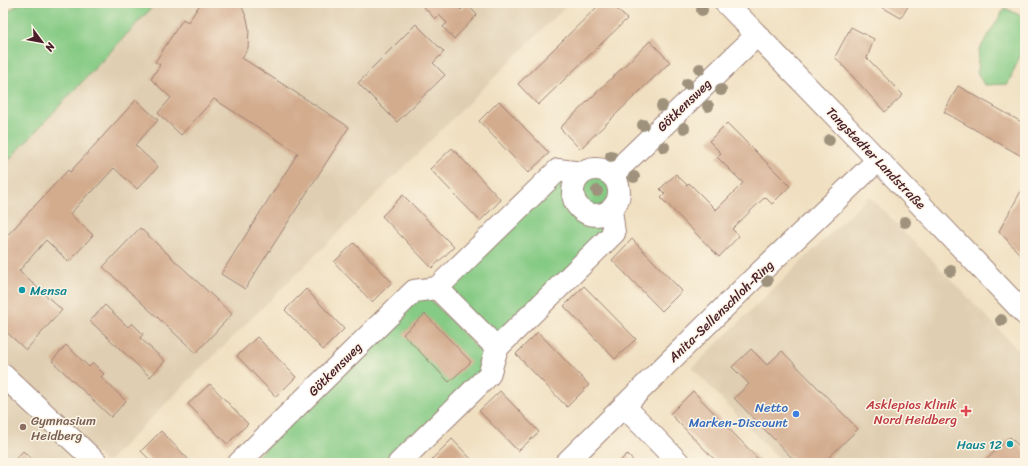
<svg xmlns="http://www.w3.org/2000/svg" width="1028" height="466" font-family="Sriracha,sans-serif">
<rect width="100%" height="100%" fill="#fcf5e5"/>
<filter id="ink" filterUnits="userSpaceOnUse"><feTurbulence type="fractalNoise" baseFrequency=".025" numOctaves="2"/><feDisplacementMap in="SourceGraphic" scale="8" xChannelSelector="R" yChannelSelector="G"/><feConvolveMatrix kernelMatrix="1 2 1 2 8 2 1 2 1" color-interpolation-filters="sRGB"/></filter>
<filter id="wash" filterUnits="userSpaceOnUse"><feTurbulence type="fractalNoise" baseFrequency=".012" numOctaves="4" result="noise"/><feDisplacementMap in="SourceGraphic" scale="16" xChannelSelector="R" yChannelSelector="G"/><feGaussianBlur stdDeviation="0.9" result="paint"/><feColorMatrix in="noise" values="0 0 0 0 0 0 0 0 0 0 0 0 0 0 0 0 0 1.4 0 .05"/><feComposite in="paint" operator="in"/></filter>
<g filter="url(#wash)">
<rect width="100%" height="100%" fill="#f0e0c1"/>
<!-- built -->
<g fill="#dfceb1">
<path d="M156,3H569L106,463L3,365V166Z"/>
<path d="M869,196L994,324L1025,358V463H783L692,368Z"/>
<path d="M3,391L83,463H3Z"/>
</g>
<!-- green -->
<g fill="#86cb85" stroke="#687558">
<path d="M20,3H156L3,166V15Z"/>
<path d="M1005,8L1025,18V44L1008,84L984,85L977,72L979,50Z"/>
<circle cx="596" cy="192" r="20"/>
<path d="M575,176C573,182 570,189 571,195C573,208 584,218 598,217C602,217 606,215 610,214L609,228L495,341L445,290L560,177Z"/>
<path d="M419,297L429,298L484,355L483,370L389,463H250Z"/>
</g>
<g id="blocks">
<!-- building -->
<g fill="#d3ac8e">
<path d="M201,3H238L243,9L247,19L249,29L248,48L242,58L349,127L245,289L221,274L298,153L214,99L181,135L158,113L171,98L151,79L160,65L155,62L183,19L188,22Z"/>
<path d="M427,3H454L461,10L467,4L477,15L454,39L443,27L447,23L439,15L435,19L423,6Z"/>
<path d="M601,3H611L627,19L538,105L518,84Z"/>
<path d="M875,3H910L901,18Z"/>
<path d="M416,24L444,52L433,63L445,75L397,122L358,83L367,74V73Z"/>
<path d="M851,27L874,39L867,58L903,95L885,112L835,57Z"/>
<path d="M650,41L670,62L580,149L560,128Z"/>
<path d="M958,86L1025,124V158L944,112Z"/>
<path d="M136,100L158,120L135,145L158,167L137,189L114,168L91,193L90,192L70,214L93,235L69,262L46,240L19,271L62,310L26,350L3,329V240L68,170L70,172Z"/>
<path d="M499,101L549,153L528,173L479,121Z"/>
<path d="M727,123L790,186L772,204L765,197L732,229L739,236L719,257L661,198L665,194L660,189L676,174L687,185L689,183L716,210L743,183L717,157L721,153L709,141Z"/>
<path d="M452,148L501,200L480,221L430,169Z"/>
<path d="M1021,191L1025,193V260L999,231Z"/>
<path d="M403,195L454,247L432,268L382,216Z"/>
<path d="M140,228L232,314L196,353L103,267Z"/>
<path d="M632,239L682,291L662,311L612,260Z"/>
<path d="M354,243L392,282L372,302L334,262Z"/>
<path d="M584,286L636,339L615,359L564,306Z"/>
<path d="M306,289L344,329L323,350L285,310Z"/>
<path d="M105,305L128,327L132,323L143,334L140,338L165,361L150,377L90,321Z"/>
<path d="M425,314L471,362L449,382L403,334Z"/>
<path d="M538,332L589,385L567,407L516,354Z"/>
<path d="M257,337L296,377L276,397L237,356Z"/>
<path d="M66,345L89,367L93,363L104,374L101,377L126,401L111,417L52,361Z"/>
<path d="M751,349L767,365L782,351L858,429L823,463H797L734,398L749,384L732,367Z"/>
<path d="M210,384L248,424L227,444L188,404Z"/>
<path d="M500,391L539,432L518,451L479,411Z"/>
<path d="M693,391L762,463H718L679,423L670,414Z"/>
<path d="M161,431L192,463H153L141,451Z"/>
<path d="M1010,437L1025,452V463H983Z"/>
<path d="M452,439L475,463H435L432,459Z"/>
<path d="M23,451L36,463H12Z"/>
<path d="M627,454L635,463H618Z"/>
</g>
</g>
</g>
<g filter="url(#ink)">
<use href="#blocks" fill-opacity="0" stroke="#9d8076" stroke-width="1"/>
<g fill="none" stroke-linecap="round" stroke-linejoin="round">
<defs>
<g id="minor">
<path d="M726,3L878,160L1025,314"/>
<circle cx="596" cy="192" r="23"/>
<path d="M612,175L757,35"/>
<path d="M437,288L497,348"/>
<path d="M3,375L97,463"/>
<path d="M624,406L679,463"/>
<path d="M239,463L414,291L437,288L558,170L582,173"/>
<path d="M399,463L489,375L497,348L614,233L611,210"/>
<path d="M566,463L750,282L878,160"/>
</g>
</defs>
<!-- minor casing -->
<use href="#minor" stroke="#9d8076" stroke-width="24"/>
<!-- minor -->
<use href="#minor" stroke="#fff" stroke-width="22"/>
</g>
<!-- trees -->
<g fill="#9f927d">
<circle cx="702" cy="10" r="6"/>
<circle cx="700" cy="69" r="6"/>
<circle cx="687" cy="84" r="6"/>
<circle cx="721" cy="90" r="6"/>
<circle cx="662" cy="106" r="6"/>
<circle cx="708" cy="106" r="6"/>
<circle cx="643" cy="125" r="6"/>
<circle cx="684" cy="128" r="6"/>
<circle cx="829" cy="140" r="6"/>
<circle cx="664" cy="147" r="6"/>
<circle cx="611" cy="156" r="6"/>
<circle cx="634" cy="177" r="6"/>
<circle cx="597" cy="191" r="6"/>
<circle cx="905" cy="222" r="6"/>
<circle cx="951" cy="271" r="6"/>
<circle cx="767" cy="281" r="6"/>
<circle cx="1001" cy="320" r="6"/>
</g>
</g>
<!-- markers -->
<g fill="#0f9aa8" stroke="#fcf5e5" stroke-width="1.5">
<circle cx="22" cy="290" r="4"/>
<circle cx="1010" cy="444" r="4"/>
</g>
<path fill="#e0444e" stroke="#fcf5e5" stroke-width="1.5" d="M964 405h4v4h4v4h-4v4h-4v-4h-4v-4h4z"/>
<circle fill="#3f7fe0" stroke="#fcf5e5" stroke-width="1.5" cx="796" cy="414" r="4"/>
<circle fill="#8d6e63" stroke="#fcf5e5" stroke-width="1.5" cx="23" cy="427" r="4"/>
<g text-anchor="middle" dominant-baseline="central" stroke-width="3" stroke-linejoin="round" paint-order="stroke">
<!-- street labels -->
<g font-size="13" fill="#4a1f2b" stroke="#fcf5e5">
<text transform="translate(684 105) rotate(-44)">Götkensweg</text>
<text transform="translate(876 158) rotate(46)">Tangstedter Landstraße</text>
<text transform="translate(721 311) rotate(-44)">Anita-Sellenschloh-Ring</text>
<text transform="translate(335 369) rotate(-45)">Götkensweg</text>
</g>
<!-- culture labels -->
<g font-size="13" fill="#0d838f" stroke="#fcf5e5" text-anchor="start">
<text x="30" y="290">Mensa</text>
<text x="1002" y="444" text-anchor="end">Haus 12</text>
</g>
<!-- health labels -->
<g font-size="13" fill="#be3a42" stroke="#fcf5e5" text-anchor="end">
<text x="957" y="404">Asklepios Klinik<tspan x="957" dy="15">Nord Heidberg</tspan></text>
</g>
<!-- shop labels -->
<g font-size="13" fill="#366cbe" stroke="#fcf5e5" text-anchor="end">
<text x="788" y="407">Netto<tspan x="788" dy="15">Marken-Discount</tspan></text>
</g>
<!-- education labels -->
<g font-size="13" fill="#785e54" stroke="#fcf5e5" text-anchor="start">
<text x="31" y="420">Gymnasium<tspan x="31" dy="15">Heidberg</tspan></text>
</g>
</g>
<!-- margin -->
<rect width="1028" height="466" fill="none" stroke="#fcf5e5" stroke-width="16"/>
<!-- north arrow -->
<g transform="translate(42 42) rotate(122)" stroke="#fcf5e5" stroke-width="3" paint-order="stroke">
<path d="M0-3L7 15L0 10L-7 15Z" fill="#4a1f2b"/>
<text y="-6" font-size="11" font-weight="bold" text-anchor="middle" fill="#4a1f2b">N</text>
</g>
</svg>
